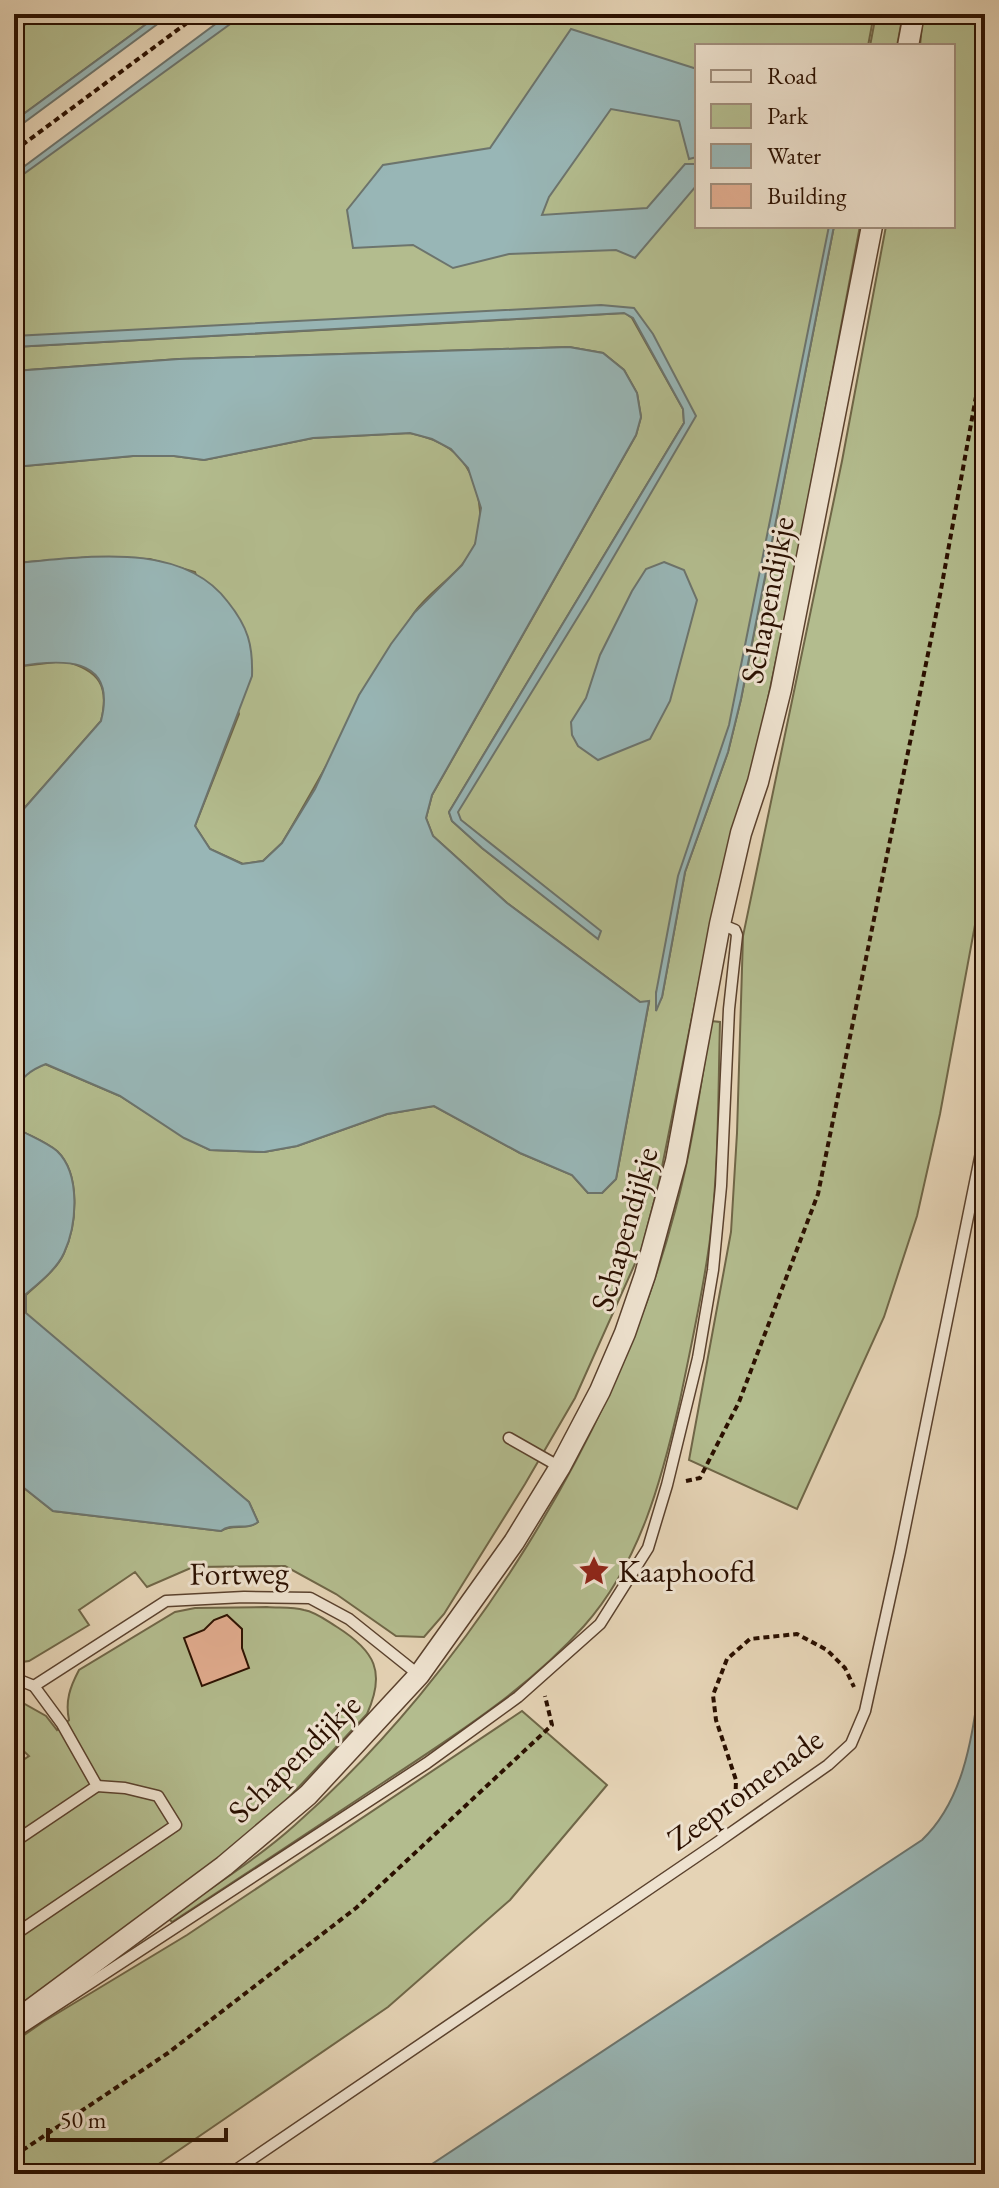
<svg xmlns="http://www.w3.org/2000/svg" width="999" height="2188" font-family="'EB Garamond',serif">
<rect width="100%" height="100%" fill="#e5d3b5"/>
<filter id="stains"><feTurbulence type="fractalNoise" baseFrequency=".0025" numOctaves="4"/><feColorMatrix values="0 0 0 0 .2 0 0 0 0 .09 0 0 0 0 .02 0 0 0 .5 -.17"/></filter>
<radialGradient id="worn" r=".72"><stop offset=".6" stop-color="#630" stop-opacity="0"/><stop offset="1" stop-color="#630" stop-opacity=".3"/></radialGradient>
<!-- green -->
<g fill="#b3bc8e" stroke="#6f6647" stroke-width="2">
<path d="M14,14H160L14,121Z"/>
<path d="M232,14H874L868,46H697V226H830L732,718L721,762L684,867L665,969L656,993V1008L662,997L685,872L728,752L741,699L834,226H860L792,585L756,755L718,887L659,1182L642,1248L575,1398L525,1484L444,1614L424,1637L396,1636L336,1594L285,1566L193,1567L147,1587L135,1572L79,1610L89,1625L29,1661L14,1663V1480L53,1511L221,1531C232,1523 247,1531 258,1522L249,1502L25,1313L26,1295C39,1283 57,1269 64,1253C77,1225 81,1174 57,1151C46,1142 30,1136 18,1129C14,1096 9,1078 45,1064L120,1096L184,1137L210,1150L264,1152L297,1146L387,1114L434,1106L520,1153L572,1175L588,1193H602L616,1179L649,1002H640L507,903L433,836L426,818L432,795L636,435L641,417L637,393L624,370L603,353L569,347L179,359L14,371V347L625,313L632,318L683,409L684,423L449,812L452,821L482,848L598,938L599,934L586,920L453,814L692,416L632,308L14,339V177Z"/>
<path d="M876,14H903L897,46H870Z"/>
<path d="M923,14H985V871L940,1114L917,1216L884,1317L797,1509L689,1460L731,1232L737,1133L743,936L842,461L886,226H953V46H920Z"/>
<path d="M410,433C424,436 438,440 450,449C477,469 486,512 476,542C465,573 429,589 412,616C366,690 327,768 282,843L263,861L243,864L210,849L195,826L239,714L195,572L150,559L94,557L14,563V467L133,456H174L204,460L313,438Z"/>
<path d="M64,661C99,670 110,686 101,721L14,820V667Z"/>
<path d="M711,1021L720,1022C718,1094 719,1167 710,1239C703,1293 691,1346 680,1400C662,1479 640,1563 584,1626C528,1689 454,1736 384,1782C313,1829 243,1876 172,1922L168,1918C210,1888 256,1860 295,1825C468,1672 616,1435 675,1211C692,1149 701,1085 711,1021Z"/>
<path d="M267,1607C279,1608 293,1607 304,1610C316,1612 327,1621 337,1627C375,1651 386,1672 367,1714L281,1806L218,1861L14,2009V1766L29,1756L14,1742V1698L46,1716L57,1730L69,1720C65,1701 70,1687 79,1670L175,1612L195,1608Z"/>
<path d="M522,1711L607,1785L510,1900L388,2007L144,2174H14V2042L43,2022L187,1935Z"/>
</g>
<!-- water -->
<g fill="#98b6b6" stroke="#6c746d" stroke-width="2">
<path d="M160,14H171L14,130V121Z"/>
<path d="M229,14H244L14,181V174Z"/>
<path d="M571,29L697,69V157L689,159L679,121L611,109L549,197L542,215L647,208L685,164H697V185L635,258L616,250L509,254L453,268L413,245L353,248L347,210L383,165L490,148Z"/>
<path d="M829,226H834L741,699L728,752L685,872L662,997L656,1011V993L678,876L729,725Z"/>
<path d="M601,305L634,308L653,334L696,416L589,599L458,812L461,820L601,931L598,939L482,848L452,821L449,812L684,423L683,409L633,318L624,313L14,347V336Z"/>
<path d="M569,347L603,353L624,370L637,393L641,417L636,435L432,795L426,818L433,836L507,903L640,1002L649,1001L616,1179L602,1193H588L572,1175L520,1153L434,1106L387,1114L297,1146L264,1152L210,1150L184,1138L120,1096L46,1064C30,1070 21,1078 14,1092V820L101,721C118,654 59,659 14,667V563C82,558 181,539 228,602C248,627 253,645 252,676L195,826L210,849L242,864L263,861L282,843L315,789L359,695L391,644L415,612L462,565L475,544L481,508L468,468L451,449L432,439L410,433L313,438L204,460L174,456H133L14,467V371L179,359Z"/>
<path d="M664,562L684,570L697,600L670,701L650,739L598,760L578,746L572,735L571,722L586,698L600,655L632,591L646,569Z"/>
<path d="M14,1104L18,1129C30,1136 46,1142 57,1151C81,1174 77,1225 64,1253C57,1269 39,1283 26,1294V1313L249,1502L258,1522C247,1531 232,1522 221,1531L53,1511L14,1480Z"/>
<path d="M985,1651V2174H417L922,1840C972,1792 973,1716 985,1651Z"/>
</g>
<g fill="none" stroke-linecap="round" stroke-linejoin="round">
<!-- stream -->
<path stroke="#6c746d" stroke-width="7" d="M14,30L35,14"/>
</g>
<!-- building -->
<path fill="#e3ad90" stroke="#2b1000" stroke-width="2" d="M227,1615L242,1629V1648L249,1668L202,1686L184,1638L204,1630L214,1620Z"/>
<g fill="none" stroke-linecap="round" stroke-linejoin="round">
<defs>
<g id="lane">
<path d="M509,1438L560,1467"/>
<path d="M14,1678L34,1686L166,1601L244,1597L310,1598L349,1619L419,1675"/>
<path d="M14,1842L97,1786L62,1724L34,1686"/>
<path d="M14,1935L176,1825L158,1796L125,1788L97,1786"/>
<path d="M14,2033L427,1763L518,1697L600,1624L648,1548L667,1485L698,1358L713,1270L721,1186L729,1009L737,935L735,930L720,924"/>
<path d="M230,2174L715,1844L828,1765L851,1744L865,1711L900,1552L985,1133"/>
</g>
<g id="street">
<path d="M908,46L914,14"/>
<path d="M14,2022L224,1866L308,1795L419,1675L514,1542L560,1467L600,1391L625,1333L645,1275L676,1161L720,924L741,833L758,782L781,689L872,226"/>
</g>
</defs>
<!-- lane casing -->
<use href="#lane" stroke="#5a412d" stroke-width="13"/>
<!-- street casing -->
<use href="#street" stroke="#5a412d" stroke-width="23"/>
<!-- path -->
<g stroke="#2b1000" stroke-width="4" stroke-dasharray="6 4" stroke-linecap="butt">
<path d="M14,151L199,14"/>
<path d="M686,1481L700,1478L739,1402L818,1194L940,595L985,347"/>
<path d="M735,1809L736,1780L716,1720L713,1695L727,1659L750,1639L797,1634L827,1650L845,1668L854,1687"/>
<path d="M14,2156L168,2053L356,1908L552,1725L545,1696"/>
</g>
<!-- lane -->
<use href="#lane" stroke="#eee2cf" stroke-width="10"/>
<!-- street -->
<use href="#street" stroke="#eee2cf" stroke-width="20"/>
</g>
<!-- icons -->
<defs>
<symbol id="sight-bare" viewBox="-9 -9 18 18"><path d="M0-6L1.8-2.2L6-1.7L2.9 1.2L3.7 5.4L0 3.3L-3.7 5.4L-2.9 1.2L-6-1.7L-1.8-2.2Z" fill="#8f2418" stroke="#eee2cf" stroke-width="2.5" paint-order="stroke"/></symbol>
</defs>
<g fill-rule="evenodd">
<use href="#sight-bare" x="572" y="1549" width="44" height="44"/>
</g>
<g text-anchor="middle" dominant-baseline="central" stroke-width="6" stroke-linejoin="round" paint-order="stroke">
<!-- street labels -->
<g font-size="32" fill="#2b1000" stroke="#eee2cf">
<text transform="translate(767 600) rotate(-79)">Schapendijkje</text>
<text transform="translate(624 1229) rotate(-74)">Schapendijkje</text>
<text transform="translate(239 1573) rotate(-1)">Fortweg</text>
<text transform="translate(294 1758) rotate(-44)">Schapendijkje</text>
<text transform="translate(745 1789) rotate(-36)">Zeepromenade</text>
</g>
<!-- poi labels -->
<g font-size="32" fill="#2b1000" stroke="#eee2cf" text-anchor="start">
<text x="618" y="1571">Kaaphoofd</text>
</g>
</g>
<!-- margin -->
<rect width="999" height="2188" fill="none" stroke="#e5d3b5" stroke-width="48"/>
<rect x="16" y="16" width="967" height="2156" fill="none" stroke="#2b1000" stroke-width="4"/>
<rect x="24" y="24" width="951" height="2140" fill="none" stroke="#2b1000" stroke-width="2"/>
<!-- legend -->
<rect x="695" y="44" width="260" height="184" fill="#eee2cf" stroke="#a08e7c" stroke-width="2"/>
<rect x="711" y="70" width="40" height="12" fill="#eee2cf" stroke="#a08e7c" stroke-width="2"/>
<text x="767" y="84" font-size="24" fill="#2b1000">Road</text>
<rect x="711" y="104" width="40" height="24" fill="#b3bc8e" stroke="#a08e7c" stroke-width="2"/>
<text x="767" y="124" font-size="24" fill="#2b1000">Park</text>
<rect x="711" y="144" width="40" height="24" fill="#98b6b6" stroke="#a08e7c" stroke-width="2"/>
<text x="767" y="164" font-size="24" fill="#2b1000">Water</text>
<rect x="711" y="184" width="40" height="24" fill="#e3ad90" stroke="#a08e7c" stroke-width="2"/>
<text x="767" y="204" font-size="24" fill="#2b1000">Building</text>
<!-- scale -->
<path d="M48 2128v12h178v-12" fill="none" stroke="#2b1000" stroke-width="4"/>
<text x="60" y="2128" font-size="24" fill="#2b1000" stroke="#eee2cf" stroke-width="6" paint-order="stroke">50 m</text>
<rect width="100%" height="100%" filter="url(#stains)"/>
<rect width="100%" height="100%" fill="url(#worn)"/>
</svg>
